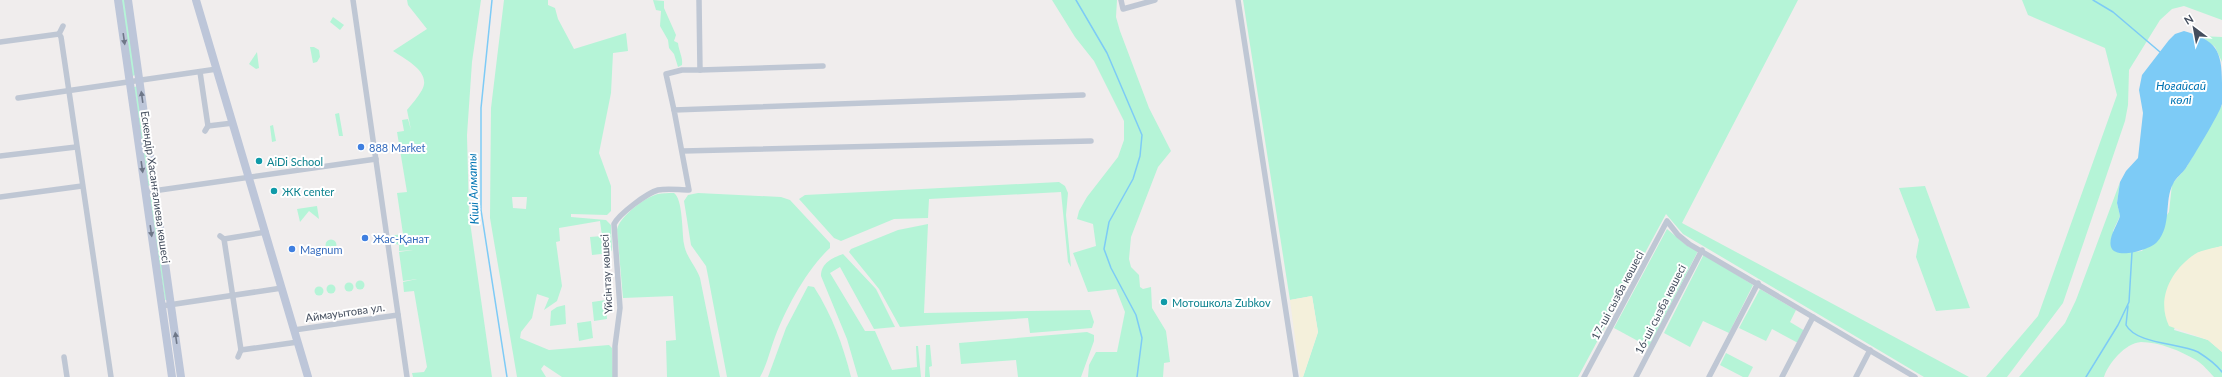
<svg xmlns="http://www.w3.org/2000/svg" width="2222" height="377" font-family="Lato,sans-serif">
<rect width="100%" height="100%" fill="#f0eded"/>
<!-- green -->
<g fill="#b5f4d7" fill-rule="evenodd">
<path d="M121,0H125L136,75L132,76Z"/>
<path d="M407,0H481L472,62L467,135L469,215L492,377H413L412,373L424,372L427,367L414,291L404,292L403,282L417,279L403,281L399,252L413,250L399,251V245L390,242L389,236L403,234L397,193L407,192L397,132L404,131L402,120L408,119L411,130L407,110C412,104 418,97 422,90C432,72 405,59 393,51L427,29L408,5Z"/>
<path d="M504,0H548V5L555,8L558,19L574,49L626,33L628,51L613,53L611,93L599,153L611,186V211L607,215L571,214V217L606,220L611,225L612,250L610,253L592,255L590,237L602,236L600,221L559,228L560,241L556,242L562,286L557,301L544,310L549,298L537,294L532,318L521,332L520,338L549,350L609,345L612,348L613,377H562L544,365L541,369L546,377H517L490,218L491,108ZM512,197H527L526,209L513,208Z"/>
<path d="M653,0L664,1V8L676,35L674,41L678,43C679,52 683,57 682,65L678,67L674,54L669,48L668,40L660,26L661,11L656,10Z"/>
<path d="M1052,0H1117L1116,17L1120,31L1149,108L1171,151L1158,167L1131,237L1129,259L1131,267L1139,275L1140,287L1143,289L1151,287L1152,308L1166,331L1170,362L1164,363L1163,377H1088L1089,365L1096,352H1117L1125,312L1116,289L1088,292L1073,253L1096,246L1093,224L1077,219L1079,211L1087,197L1118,157L1124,140V121L1094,61L1075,37Z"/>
<path d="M1243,0H1798L1682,223L1969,377H1924L1683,234L1666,214L1578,377H1303L1318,332L1312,296L1290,300Z"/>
<path d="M2022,0H2222V20L2184,6L2172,9L2160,20L2129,70L2128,105L2125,121L2063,303L2007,377H1986L2038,316L2117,95L2105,48L2028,15Z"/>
<path d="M333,17L344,25L340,30L330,22Z"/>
<path d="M2201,36L2222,37V62L2215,47Z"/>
<path d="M310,47H314L319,50L320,57L317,62L313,63Z"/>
<path d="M257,52L259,68L256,69L249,64Z"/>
<path d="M138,86L152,185L148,186L134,87Z"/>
<path d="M2222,105V246L2197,253L2174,330L2208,340L2222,352V377H2214C2209,372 2203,364 2196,360C2181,351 2159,342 2141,342C2125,343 2108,364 2104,377H2019L2065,323L2076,300L2120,182L2117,203L2120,216L2113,231L2115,251L2123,253L2142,251L2169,212L2172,184L2186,168Z"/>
<path d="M339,113L343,136H339L335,114Z"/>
<path d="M273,125L276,141L272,142L270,126Z"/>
<path d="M1059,182L1065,186L1068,193L1066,215L1071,267L1068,262L1061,192L929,199L928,218L894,219L841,241L834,238L799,199L805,195Z"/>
<path d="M1925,186L1970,308L1936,311L1916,257L1919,240L1899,188Z"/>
<path d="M674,193C683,199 682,233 684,244C686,257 696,266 700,278L720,377H667L666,341L676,340L673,296L623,298L617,230C619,217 645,197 658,194C663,193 668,193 674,193Z"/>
<path d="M698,193L781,197L790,200L830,243V248C807,269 786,308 775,337C770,350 767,365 760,377H727L708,276L706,266L691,245L684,201L688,195Z"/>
<path d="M149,197H154L169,299L165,300Z"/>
<path d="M317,206L319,219L309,211L300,222L297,209Z"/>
<path d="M928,224L924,313L1090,310L1094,322L1092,328L1030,333L1028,318L900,327L879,289L849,252L851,249L898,230Z"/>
<path d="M1667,229L1686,245L1698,251L1649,347L1614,328Z"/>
<circle cx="331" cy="245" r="5.5"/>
<path d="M843,254L876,289L895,327L874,329L840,267L830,273L865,331H875L892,370L917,367L916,346H918L921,377H858L847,339L821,276C821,263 832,258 843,254Z"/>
<path d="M1704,254L1753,285L1729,333L1703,321L1690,347L1664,333Z"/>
<circle cx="360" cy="285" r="4.5"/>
<circle cx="349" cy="287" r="4.5"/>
<circle cx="331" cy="289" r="4.5"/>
<path d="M808,286L814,287C832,315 843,345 851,377H768L786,328Z"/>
<circle cx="319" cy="291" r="4.5"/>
<path d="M1760,289L1796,310L1790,322L1805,331L1798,343L1772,329L1766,341L1739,328Z"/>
<path d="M606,300L607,319L594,321L592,302Z"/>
<path d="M565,305L566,324L550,326L551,311L557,307Z"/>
<path d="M591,321L593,338L579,341L577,323Z"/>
<path d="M1087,332L1094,335V341L1081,377H1018L1016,360L961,364L959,343Z"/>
<path d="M926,345H930L932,366L929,367L930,377H925Z"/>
<path d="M1726,353L1753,367L1748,377H1743L1720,365Z"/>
</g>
<!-- sand -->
<g fill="#f4f0db">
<path d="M2222,246V352L2208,340L2169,326C2156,299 2171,270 2195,254C2202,250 2214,248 2222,246Z"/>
<path d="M1312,296L1318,332L1303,377H1300L1290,300Z"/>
</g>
<!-- water -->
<path fill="#7dcbf6" d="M2184,31C2216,40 2222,50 2222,83C2222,90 2222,98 2222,104C2220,113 2193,157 2186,168C2182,174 2176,177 2173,184C2164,200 2172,226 2157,242C2150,250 2115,260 2111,247C2108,237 2118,224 2120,216L2117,203L2120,182L2126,171L2138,158L2143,113L2139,90L2142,75L2169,40L2175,34Z"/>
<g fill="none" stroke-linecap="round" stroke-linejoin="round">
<!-- stream -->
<g stroke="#7dcbf6" stroke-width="1.5">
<path d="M492,0L481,108V210L507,377"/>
<path d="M1076,0L1107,53L1142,135L1140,156L1133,179L1109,222L1104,249L1111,268L1136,315L1142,338L1137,377"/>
<path d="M2093,0L2113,12L2160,52"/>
<path d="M2128,306L2126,325C2136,344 2179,343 2198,352C2206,357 2216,364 2222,372"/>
<path d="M2086,377L2118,325L2129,302L2132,252"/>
</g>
<!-- street -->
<g stroke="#bfc7d4" stroke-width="5.5">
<path d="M353,0L407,377"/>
<path d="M1121,0L1123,9L1155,0"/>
<path d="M1238,0L1296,377"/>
<path d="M59,34L61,37L111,377"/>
<path d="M59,34L63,26"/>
<path d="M0,42L59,34"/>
<path d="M700,70L823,66"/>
<path d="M200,72L208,126L205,131"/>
<path d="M18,98L217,69"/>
<path d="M674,110L666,74L682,70H700L699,0"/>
<path d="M208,126L233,123"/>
<path d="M683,151L1091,141"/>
<path d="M0,156L76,147"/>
<path d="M146,192L376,159"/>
<path d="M0,197L82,186"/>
<path d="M220,236L224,239L241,350L238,357"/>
<path d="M224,239L266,232"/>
<path d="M162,306L282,288"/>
<path d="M294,330L398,315"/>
<path d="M241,350L298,342"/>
<path d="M64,357L67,377"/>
<path d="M615,377V346L620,308L614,224C619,214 647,193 658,190C668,188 679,190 689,190L674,110L1083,95"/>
<path d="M1584,377L1667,221L1678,235L1689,244L1915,377"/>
<path d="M1636,377L1702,250"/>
<path d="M1709,377L1758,283"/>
<path d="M1782,377L1813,317"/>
<path d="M1856,377L1870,350"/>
</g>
<!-- secondary -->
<g stroke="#bdc6d9" stroke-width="8">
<path d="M118,0L172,377"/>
<path d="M128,0L181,377"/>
<path d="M196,0L308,377"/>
</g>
</g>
<!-- one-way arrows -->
<defs><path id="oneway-solid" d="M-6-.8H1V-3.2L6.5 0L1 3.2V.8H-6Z"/></defs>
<g fill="#6e7788">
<use href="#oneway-solid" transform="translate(124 39) rotate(82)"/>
<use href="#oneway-solid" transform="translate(142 97) rotate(-98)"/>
<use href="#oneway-solid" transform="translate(142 167) rotate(82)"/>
<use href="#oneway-solid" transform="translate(151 231) rotate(82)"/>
<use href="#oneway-solid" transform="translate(176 338) rotate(-98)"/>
</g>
<!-- markers -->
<g fill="#3f7fe0" stroke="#fff" stroke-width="1.5">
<circle cx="361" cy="147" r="4"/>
<circle cx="365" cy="238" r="4"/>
<circle cx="292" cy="249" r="4"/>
</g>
<g fill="#0f9aa8" stroke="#fff" stroke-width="1.5">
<circle cx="259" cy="161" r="4"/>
<circle cx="274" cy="191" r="4"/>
<circle cx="1164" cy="302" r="4"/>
</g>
<g text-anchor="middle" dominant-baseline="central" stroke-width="4" stroke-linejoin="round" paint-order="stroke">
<!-- shop labels -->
<g font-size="11" fill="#366cbe" stroke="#fff" text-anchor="start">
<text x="369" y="147">888 Market</text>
<text x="373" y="238">Жас-Қанат</text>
<text x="300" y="249">Magnum</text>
</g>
<!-- culture labels -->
<g font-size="11" fill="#0d838f" stroke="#fff" text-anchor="start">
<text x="267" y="161">AiDi School</text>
<text x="282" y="191">ЖК center</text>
<text x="1172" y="302">Мотошкола Zubkov</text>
</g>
<!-- street labels -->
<g font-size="11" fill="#434d5d" stroke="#fff">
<text transform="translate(156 187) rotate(82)">Ескендір Хасанғалиева көшесі</text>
<text transform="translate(606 274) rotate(-93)">Үйсінтау көшесі</text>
<text transform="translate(1617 295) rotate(-62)">17-ші сызба көшесі</text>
<text transform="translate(1660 309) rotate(-63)">16-ші сызба көшесі</text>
<text transform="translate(345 312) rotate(-8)">Аймауытова ул.</text>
</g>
<!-- water labels -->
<g font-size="12" font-style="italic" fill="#0074b3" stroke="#fff">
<text x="2181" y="85">Ноғайсай<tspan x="2181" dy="14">көлі</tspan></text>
<text transform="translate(473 189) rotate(-92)">Кіші Алматы</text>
</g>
</g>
<!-- north arrow -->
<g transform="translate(2194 28) rotate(328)" stroke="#ffffff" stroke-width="3" paint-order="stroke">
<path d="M0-3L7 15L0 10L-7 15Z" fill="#434d5d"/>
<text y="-6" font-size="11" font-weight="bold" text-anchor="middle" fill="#434d5d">N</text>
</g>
</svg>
